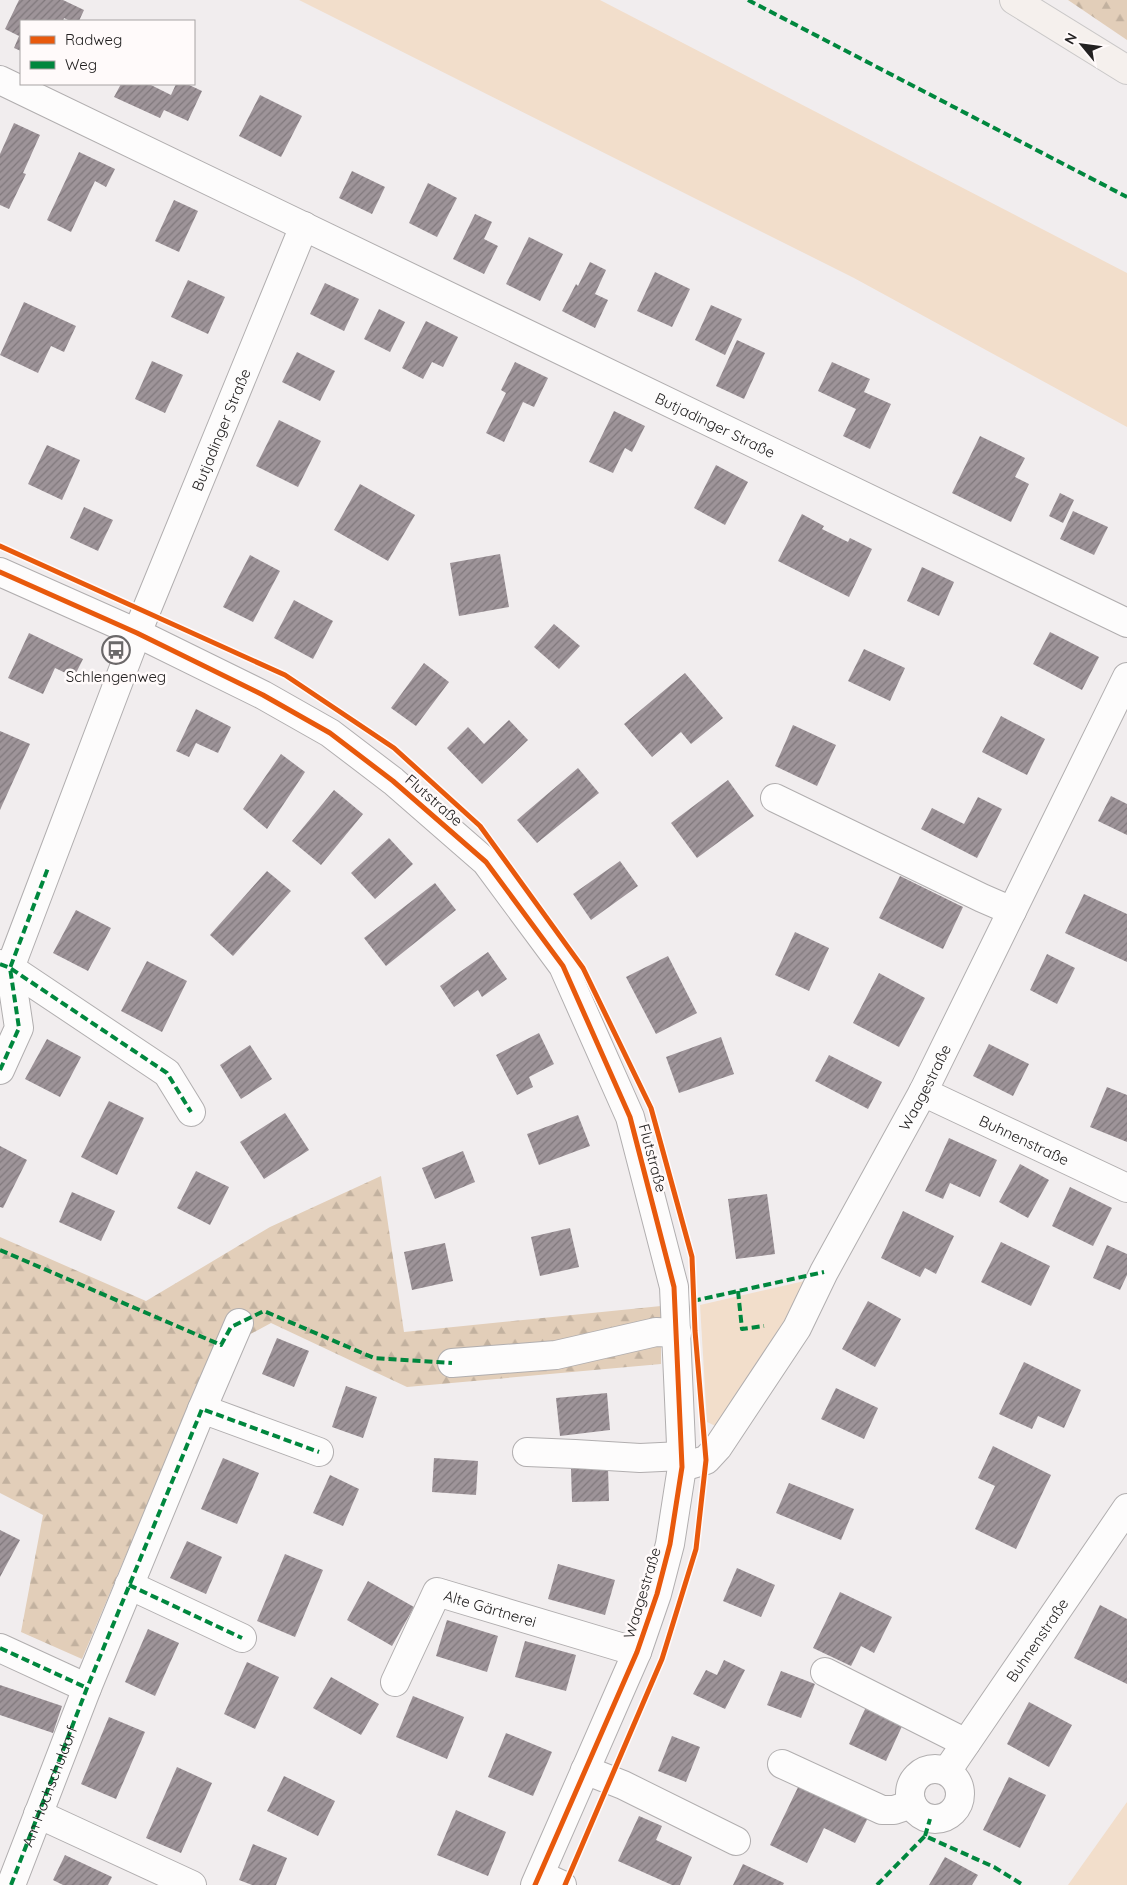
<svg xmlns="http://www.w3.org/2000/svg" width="1127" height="1885" font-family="Quicksand,sans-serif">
<defs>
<pattern id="forest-firs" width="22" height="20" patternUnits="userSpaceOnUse" patternTransform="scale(1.25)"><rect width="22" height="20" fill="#e2ceb9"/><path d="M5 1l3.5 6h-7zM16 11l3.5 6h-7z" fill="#c2b19f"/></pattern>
<pattern id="building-hatch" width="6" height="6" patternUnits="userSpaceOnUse" patternTransform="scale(1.25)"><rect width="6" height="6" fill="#9e9499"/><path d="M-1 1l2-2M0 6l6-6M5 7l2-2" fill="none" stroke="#80787c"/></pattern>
</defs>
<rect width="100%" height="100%" fill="#f1edee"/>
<!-- green -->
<g fill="#f2decb">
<path d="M299,0H600L1127,273V427L854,278Z"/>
<path d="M813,1279L724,1430L707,1422L700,1305Z"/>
<path d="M1127,1802V1885H1068Z"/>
</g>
<!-- forest -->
<g fill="url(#forest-firs)">
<path d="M1068,0H1127V40Z"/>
<path d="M381,1176L404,1332L661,1306V1364L407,1387L271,1323L210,1356L82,1659L21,1632L43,1515L0,1493V1237L146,1301L270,1227Z"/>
</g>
<!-- building -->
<g fill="url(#building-hatch)">
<path d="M19,0H63L84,10L79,21H70L64,18L63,21H21V51L14,48L19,36L5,29Z"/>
<path d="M121,84H152L151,85L171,95L176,84H187L202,91L188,121L164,110L160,118L114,97Z"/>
<path d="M260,95L302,116L281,157L239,136Z"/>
<path d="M14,123L40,135L23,173L26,174L9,209L0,205V154Z"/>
<path d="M79,152L115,169L106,187L95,181L71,232L47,220Z"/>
<path d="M352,171L385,187L372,214L339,198Z"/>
<path d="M428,183L457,198L437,237L409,223Z"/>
<path d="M174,200L198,211L179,252L155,241Z"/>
<path d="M475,214L492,222L484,239L498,246L484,274L453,259Z"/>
<path d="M529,237L563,254L540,301L506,284Z"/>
<path d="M590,262L606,270L595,294L608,300L595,328L562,311L576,284L578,286Z"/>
<path d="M655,272L690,289L672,327L637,311Z"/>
<path d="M188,280L225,297L208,334L171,317Z"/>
<path d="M325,283L359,299L344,331L310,314Z"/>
<path d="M24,302L76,326L64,352L51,346L38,373L0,355Z"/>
<path d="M711,305L742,319L725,355L695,340Z"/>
<path d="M379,309L405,322L390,352L364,339Z"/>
<path d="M426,321L458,337L443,367L432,362L423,379L402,368Z"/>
<path d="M737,340L765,353L744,399L716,386Z"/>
<path d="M297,352L335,371L320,401L282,382Z"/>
<path d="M152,361L183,375L165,413L135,399Z"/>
<path d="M515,362L548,378L534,407L523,402L504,442L486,433L506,393L501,390Z"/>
<path d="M832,362L870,379L864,392L891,404L870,449L843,436L856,409L818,391Z"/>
<path d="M614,411L645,426L632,452L625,448L613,473L589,462Z"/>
<path d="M279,420L321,441L298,487L256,466Z"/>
<path d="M980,436L1025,458L1015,477L1029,484L1011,522L952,493Z"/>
<path d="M47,445L80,460L62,500L28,484Z"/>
<path d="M716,465L748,482L725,525L694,508Z"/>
<path d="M360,484L415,515L388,561L334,530Z"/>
<path d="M1060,493L1074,500L1063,523L1049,516Z"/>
<path d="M84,507L113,520L98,551L70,538Z"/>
<path d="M1073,511L1108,527L1094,555L1060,539Z"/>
<path d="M802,514L824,526L822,529L848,542L850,538L872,549L849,597L778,561Z"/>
<path d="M500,554L509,607L459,616L450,563Z"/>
<path d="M250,555L280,571L253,622L223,607Z"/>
<path d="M922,567L954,582L939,616L907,601Z"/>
<path d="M294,600L333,621L313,659L274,638Z"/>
<path d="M554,624L580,646L559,669L534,647Z"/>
<path d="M1050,632L1099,657L1082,690L1033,664Z"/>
<path d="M29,633L83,659L74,677L55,668L43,694L8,678Z"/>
<path d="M864,649L905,668L890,701L848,681Z"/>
<path d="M424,663L449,682L416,726L391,708Z"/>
<path d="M685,673L723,718L691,744L681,732L652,757L624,724Z"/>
<path d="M196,709L231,727L218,753L196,743L189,757L176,751Z"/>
<path d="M1001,716L1045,739L1027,775L982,752Z"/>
<path d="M509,720L528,740L482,784L447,748L468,727L484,744Z"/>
<path d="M793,725L836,745L817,786L775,766Z"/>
<path d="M0,731L30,744L0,810Z"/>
<path d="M281,754L305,772L267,829L243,809Z"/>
<path d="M578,768L599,793L537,843L517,820Z"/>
<path d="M728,780L754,816L697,858L671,823Z"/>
<path d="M334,790L363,814L321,865L292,841Z"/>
<path d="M1111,796L1127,804V835L1098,821Z"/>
<path d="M978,797L1002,809L977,858L921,829L932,808L964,824Z"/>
<path d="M389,838L413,864L375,899L351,873Z"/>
<path d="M620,861L638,886L591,920L573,894Z"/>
<path d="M267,871L291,891L233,956L210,935Z"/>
<path d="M900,876L963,907L943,949L879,918Z"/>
<path d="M435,883L456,910L386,966L364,938Z"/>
<path d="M1084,894L1127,914V962L1065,933Z"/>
<path d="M76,910L111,928L88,971L53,953Z"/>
<path d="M795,932L829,948L809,991L775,975Z"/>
<path d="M488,952L507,979L482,997L478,990L454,1007L440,986Z"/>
<path d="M1047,954L1075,968L1057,1004L1030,990Z"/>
<path d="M668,956L697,1013L656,1034L626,977Z"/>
<path d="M147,961L187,981L162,1032L121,1011Z"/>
<path d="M879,973L925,998L899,1047L853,1023Z"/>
<path d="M539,1033L554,1064L529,1077L533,1087L517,1095L496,1055Z"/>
<path d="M721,1037L734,1074L679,1093L666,1057Z"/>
<path d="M47,1039L81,1057L60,1097L25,1079Z"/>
<path d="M989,1044L1029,1064L1013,1096L973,1076Z"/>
<path d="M250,1045L272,1079L241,1099L220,1065Z"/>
<path d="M829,1055L882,1082L868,1109L815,1081Z"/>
<path d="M1107,1087L1127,1095V1142L1090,1127Z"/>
<path d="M109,1101L144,1118L117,1175L81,1157Z"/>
<path d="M285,1113L309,1150L264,1179L240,1142Z"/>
<path d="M578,1115L590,1146L539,1165L527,1134Z"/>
<path d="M949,1138L997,1160L980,1197L950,1183L943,1199L925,1191Z"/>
<path d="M0,1146L27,1160L3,1208L0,1207Z"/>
<path d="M463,1151L475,1182L435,1199L422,1168Z"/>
<path d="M1020,1164L1049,1180L1028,1218L999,1202Z"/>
<path d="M196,1171L229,1187L210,1225L177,1208Z"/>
<path d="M1070,1187L1112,1208L1093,1246L1052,1226Z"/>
<path d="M72,1192L115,1211L101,1241L59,1222Z"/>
<path d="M767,1194L775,1254L736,1259L728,1199Z"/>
<path d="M903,1211L954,1236L936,1274L925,1268L920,1277L881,1258Z"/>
<path d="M570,1228L579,1267L540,1276L531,1237Z"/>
<path d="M1001,1242L1050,1266L1031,1306L981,1282Z"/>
<path d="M445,1243L453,1281L412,1290L404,1252Z"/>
<path d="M1107,1245L1127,1254V1275L1120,1290L1093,1278Z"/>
<path d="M868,1301L901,1319L875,1367L842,1349Z"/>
<path d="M277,1338L309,1351L294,1387L262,1374Z"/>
<path d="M1024,1362L1081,1390L1064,1428L1038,1416L1032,1429L999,1414Z"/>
<path d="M346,1386L377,1397L363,1438L332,1427Z"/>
<path d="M836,1388L878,1408L864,1439L821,1419Z"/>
<path d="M607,1393L610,1430L560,1436L556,1398Z"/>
<path d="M993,1446L1051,1475L1016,1549L975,1529L995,1486L978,1478Z"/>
<path d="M223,1458L259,1473L237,1524L201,1509Z"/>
<path d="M434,1458L478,1461L476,1495L432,1492Z"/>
<path d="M608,1468L609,1501L572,1502L571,1469Z"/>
<path d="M330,1475L359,1489L343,1526L313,1513Z"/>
<path d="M789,1483L854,1509L841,1540L776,1513Z"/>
<path d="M0,1530L20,1540L0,1577Z"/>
<path d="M187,1541L222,1557L206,1594L170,1578Z"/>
<path d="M285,1554L323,1570L295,1637L257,1621Z"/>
<path d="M558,1564L615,1580L605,1615L548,1599Z"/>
<path d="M737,1568L775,1585L761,1617L723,1601Z"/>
<path d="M368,1581L414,1607L392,1646L347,1620Z"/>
<path d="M840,1592L892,1617L874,1653L861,1646L851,1666L813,1648Z"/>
<path d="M1100,1605L1127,1619V1684L1074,1658Z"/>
<path d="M447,1620L498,1636L487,1672L436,1656Z"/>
<path d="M148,1629L179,1643L155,1696L125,1682Z"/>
<path d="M525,1641L576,1655L566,1691L515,1677Z"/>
<path d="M724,1660L745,1670L725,1709L693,1694L706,1670L717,1675Z"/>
<path d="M247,1662L279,1677L255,1729L224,1714Z"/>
<path d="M781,1671L815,1684L801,1718L767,1705Z"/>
<path d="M331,1677L379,1704L361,1735L313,1708Z"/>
<path d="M0,1685L62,1706L53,1733L0,1715Z"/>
<path d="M413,1696L464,1717L447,1759L396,1737Z"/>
<path d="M1029,1702L1072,1725L1049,1767L1007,1744Z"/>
<path d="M866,1707L903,1724L886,1761L849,1744Z"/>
<path d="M109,1717L145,1732L116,1799L81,1784Z"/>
<path d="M506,1733L552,1752L533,1796L488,1777Z"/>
<path d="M672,1736L700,1747L686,1782L658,1771Z"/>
<path d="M177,1767L212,1783L181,1853L146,1838Z"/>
<path d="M284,1776L335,1801L318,1836L267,1811Z"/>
<path d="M1009,1777L1046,1795L1020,1848L983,1830Z"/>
<path d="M802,1779L871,1812L855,1843L824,1828L807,1863L770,1845Z"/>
<path d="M456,1810L506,1832L488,1876L437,1855Z"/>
<path d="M639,1816L662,1826L656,1840L692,1857L680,1885H672L618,1861Z"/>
<path d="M253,1844L287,1858L276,1885H252L239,1880Z"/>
<path d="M65,1855L112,1877L108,1885H63L53,1880Z"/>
<path d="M945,1857L978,1875L972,1885H929Z"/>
<path d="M743,1864L784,1883L783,1885H733Z"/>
</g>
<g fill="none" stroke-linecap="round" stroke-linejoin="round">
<defs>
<g id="minor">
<path id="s1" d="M0,80L1127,623"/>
<path d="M0,572L137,633L263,695L330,733L393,781L486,862L563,966L630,1117L674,1287L682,1467L670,1544L657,1594L637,1652L535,1885"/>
<path d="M775,798L982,898L1012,911"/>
<path d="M0,964L10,968L167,1073L191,1112"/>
<path id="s2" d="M0,1070L19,1028L10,968L137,633L304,226"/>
<path id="s3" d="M923,1092L1127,1188"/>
<path d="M452,1363L556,1355L656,1332L677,1333"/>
<path d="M202,1409L239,1323"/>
<path d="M527,1452L575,1454L640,1458L682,1456"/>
<path id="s4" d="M682,1467L706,1460L718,1447L797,1328L824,1272L923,1092L1127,677"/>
<path d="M129,1585L242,1638"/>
<path d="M0,1648L87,1688"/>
<path d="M825,1672L966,1743"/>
<path id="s5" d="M395,1682L437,1592L637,1652"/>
<path d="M782,1764L882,1810H894L912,1804"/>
<circle cx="935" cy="1794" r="25"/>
<path d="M585,1770L623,1785L736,1841"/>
<path id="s6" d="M947,1771L1127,1508"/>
<path d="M38,1814L192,1885"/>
<path d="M540,1875L562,1885"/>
<path id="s7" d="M11,1885L87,1688L202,1409L319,1452"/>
</g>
<path id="major" d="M1014,0L1127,70"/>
</defs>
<!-- minor casing -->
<use href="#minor" stroke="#b1aeaf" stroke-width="30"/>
<!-- major casing -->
<use href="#major" stroke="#cac8c8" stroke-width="30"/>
<!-- minor -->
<use href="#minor" stroke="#fdfcfc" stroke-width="28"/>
<!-- major -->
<use href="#major" stroke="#f5f0ed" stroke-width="28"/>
<!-- quiet -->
<g stroke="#00873e" stroke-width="4" stroke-dasharray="8 4" stroke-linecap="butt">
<path d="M748,0L1127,197"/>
<path d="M0,964L10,968L167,1073L191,1112"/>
<path d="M0,1070L19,1028L10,968L48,868"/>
<path d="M0,1250L221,1345L231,1327L264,1311L374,1358L452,1363"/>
<path d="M738,1291L742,1329L764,1326"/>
<path d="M693,1301L824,1272"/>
<path d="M129,1585L242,1638"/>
<path d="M0,1648L87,1688"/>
<path d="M925,1836L930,1819"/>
<path d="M11,1885L87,1688L202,1409L319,1452"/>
<path d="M877,1885L925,1836L994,1867L1023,1885"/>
</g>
<defs>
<g id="cycleway">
<path d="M0,546L285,675L394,748L480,826L583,968L651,1108L692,1257L695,1331L706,1460L696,1549L662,1659L565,1885"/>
<path d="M0,572L137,633L263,695L330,733L393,781L486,862L563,966L630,1117L674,1287L682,1467L670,1544L657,1594L637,1652L535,1885"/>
</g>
</defs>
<!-- cycleway casing -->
<use href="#cycleway" stroke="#fffafa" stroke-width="8"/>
<!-- cycleway -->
<use href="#cycleway" stroke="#e8590c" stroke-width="5"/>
</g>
<!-- icons -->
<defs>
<symbol id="bus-ring" viewBox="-11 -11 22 22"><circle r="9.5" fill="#fffafa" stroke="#6b6869" stroke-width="1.5"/><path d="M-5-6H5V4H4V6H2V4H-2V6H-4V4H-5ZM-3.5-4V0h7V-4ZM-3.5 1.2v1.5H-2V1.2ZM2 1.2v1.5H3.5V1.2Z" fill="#6b6869"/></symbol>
</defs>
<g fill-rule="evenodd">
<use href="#bus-ring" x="100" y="634" width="32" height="32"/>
</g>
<g text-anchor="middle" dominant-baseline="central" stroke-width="5" stroke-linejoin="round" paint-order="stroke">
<!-- street labels -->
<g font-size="15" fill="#232121" stroke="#fffafa">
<text stroke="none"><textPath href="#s1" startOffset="794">Butjadinger Straße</textPath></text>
<text stroke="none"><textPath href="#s2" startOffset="685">Butjadinger Straße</textPath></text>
<text transform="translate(434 800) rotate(41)">Flutstraße</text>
<text stroke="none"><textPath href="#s4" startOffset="458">Waagestraße</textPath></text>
<text stroke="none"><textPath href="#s3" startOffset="112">Buhnenstraße</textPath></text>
<text transform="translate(653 1158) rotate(75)">Flutstraße</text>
<text transform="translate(642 1593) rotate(-73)">Waagestraße</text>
<text stroke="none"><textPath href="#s5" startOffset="155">Alte Gärtnerei</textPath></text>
<text stroke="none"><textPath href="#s6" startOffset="159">Buhnenstraße</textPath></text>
<text stroke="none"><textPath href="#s7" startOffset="106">Am Hochschuldorf</textPath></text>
</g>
<!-- poi labels -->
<g font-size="15" fill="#232121" stroke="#fffafa">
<text x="116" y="676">Schlengenweg</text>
</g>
</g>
<!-- legend -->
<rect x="20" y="20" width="175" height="65" fill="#fffafa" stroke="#a7a3a3"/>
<rect x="30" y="36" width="25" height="8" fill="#e8590c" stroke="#a7a3a3"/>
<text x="65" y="45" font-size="15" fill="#232121">Radweg</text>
<rect x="30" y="61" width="25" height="8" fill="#00873e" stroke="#a7a3a3"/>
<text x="65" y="70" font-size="15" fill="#232121">Weg</text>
<!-- north arrow -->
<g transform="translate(1082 45) rotate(299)" stroke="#fffafa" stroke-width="4" paint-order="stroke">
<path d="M0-4L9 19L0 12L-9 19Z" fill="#232121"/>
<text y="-8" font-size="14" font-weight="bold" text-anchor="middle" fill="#232121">N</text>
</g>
</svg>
